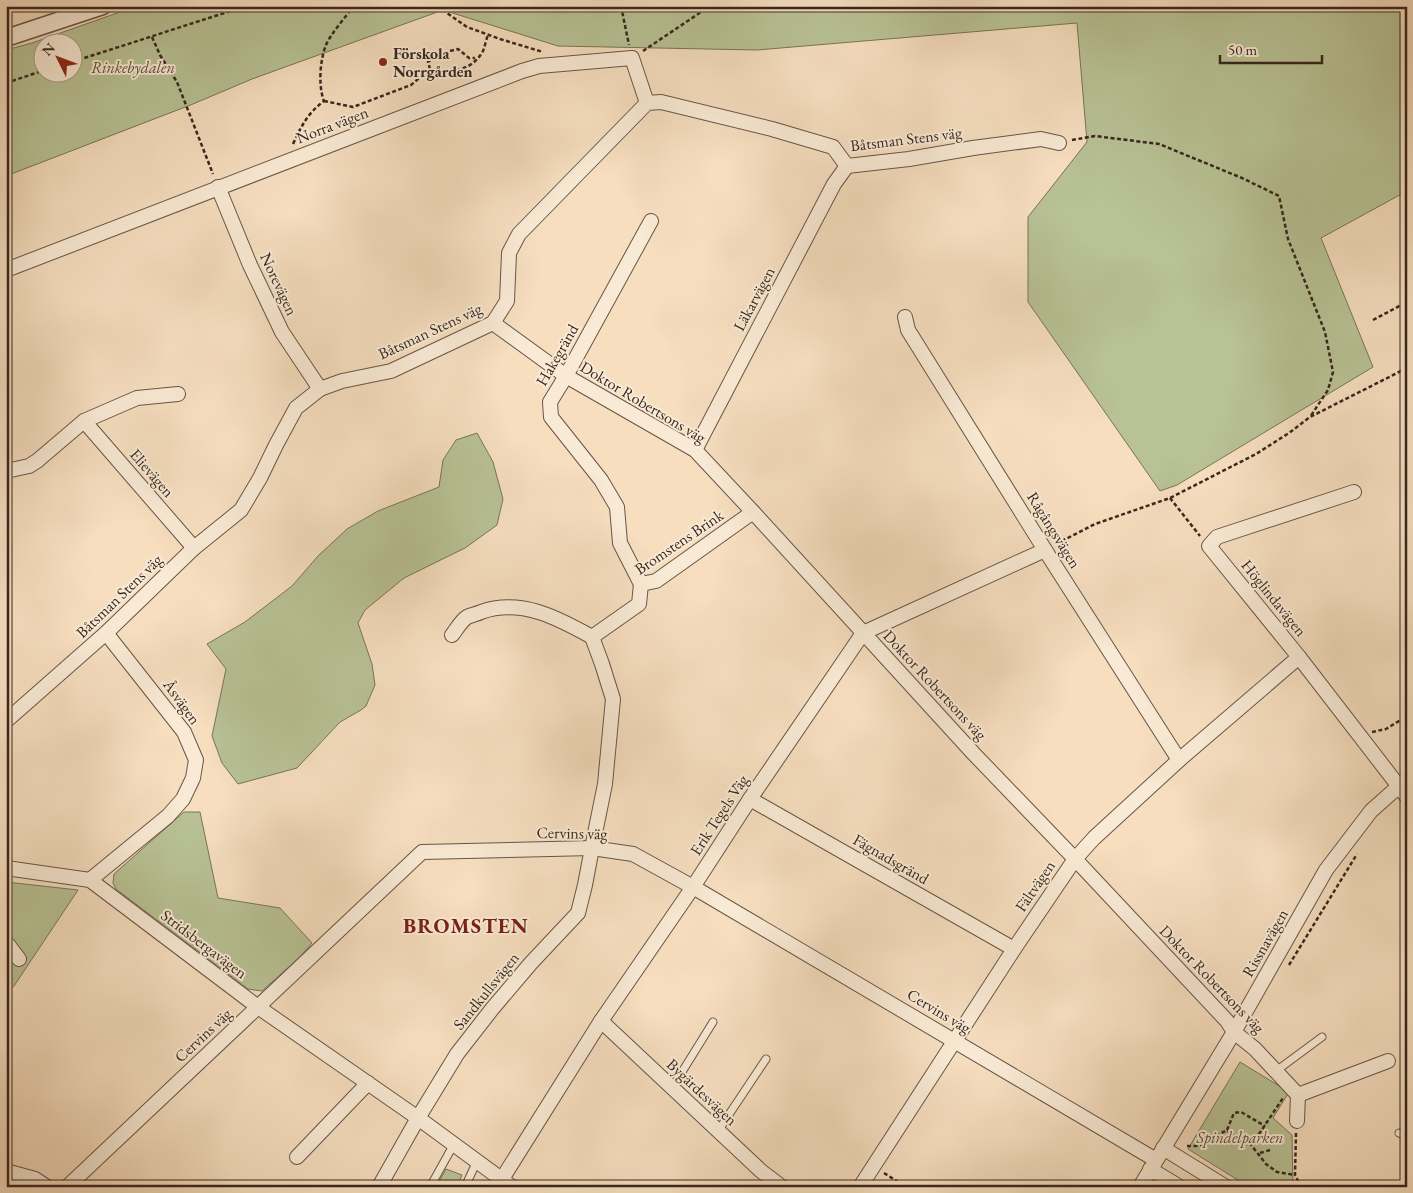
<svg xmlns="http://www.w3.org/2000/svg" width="1413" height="1193" font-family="'EB Garamond',serif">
<rect width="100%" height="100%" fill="#f6debf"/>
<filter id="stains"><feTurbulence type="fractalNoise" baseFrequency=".004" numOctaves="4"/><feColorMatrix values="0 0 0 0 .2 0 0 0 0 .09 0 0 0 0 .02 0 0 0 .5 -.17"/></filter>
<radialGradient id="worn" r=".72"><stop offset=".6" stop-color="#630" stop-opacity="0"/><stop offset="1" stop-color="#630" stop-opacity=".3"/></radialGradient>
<!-- green -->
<g fill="#b8c295" stroke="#78745a" fill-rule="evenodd">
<path d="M137,6H1407V191L1321,238L1373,367L1177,485L1160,491L1028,302V217L1087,142L1077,23L757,50L558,46L443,10L252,79L193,104L6,176V50L32,43ZM72,42V72H42V42Z"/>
<path d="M477,433L493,462L503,499L497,525L465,548L404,578L365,610L358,623L372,664L375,685L366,706L361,710L340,722L297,768L238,784L222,763L212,736L226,669L207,644L245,622L292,586L318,556L347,529L378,511L439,487L443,460L456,440Z"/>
<path d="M184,812H200L218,898L280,908L312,943L300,957L262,991L248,989L116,889L113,883L114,874Z"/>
<path d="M6,882L78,890L14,986L6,994Z"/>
<path d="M1240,1062L1289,1092L1273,1118L1292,1135L1293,1187H1249L1188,1149Z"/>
<path d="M446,1169L462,1175L457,1187H436Z"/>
</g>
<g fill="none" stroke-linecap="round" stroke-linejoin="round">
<defs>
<g id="service">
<path d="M1276,1071L1322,1037"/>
<path d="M672,1088L713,1022"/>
<path d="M718,1131L766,1059"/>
<path d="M1399,1133L1407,1136"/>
<path d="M430,1187L454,1144"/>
<path d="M465,1187L477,1161"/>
</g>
<g id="minor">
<path d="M218,187L250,265L282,332L320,389"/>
<path d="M6,270L522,71L539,66L632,58L647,103"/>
<path d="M905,317L908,330L1045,550L1179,760"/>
<path d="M493,323L566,376L695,450L753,512L974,754L1075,859L1227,1021L1234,1032L1255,1049L1298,1095L1297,1121"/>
<path d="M84,421L194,548"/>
<path d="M695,450L834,184L847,166"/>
<path d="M6,471L29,466L37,461L84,421L137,398L178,394"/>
<path d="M1354,492L1217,537L1209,546L1299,657L1407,797"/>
<path d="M641,584L620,543L617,507L601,480L551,417L550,402L566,376L651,221"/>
<path d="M452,635C456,630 461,621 467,617C471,615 477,614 481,612C521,598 558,618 592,637L639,604L641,584L656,581L753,512"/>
<path d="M6,721L106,633L194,548L241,510L260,478L276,445L296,408L320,389L342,381L391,371L493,323L507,301L509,253L519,234L647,103L661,102L772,129L833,147L847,166L909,159L973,148L1041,139L1059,143"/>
<path d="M750,799L1014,949"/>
<path d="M6,868L90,880L258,1007L418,1118L512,1187"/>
<path d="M90,880L168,816L183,799L193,778L196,760L184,732L106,633"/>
<path d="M6,942L19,959"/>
<path d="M601,1021L761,1171L782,1187"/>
<path d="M1298,1095L1388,1061"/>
<path d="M1163,1148L1226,1187"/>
<path d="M297,1157L368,1083"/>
<path d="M1150,1169L1180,1187"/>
<path d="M6,1171L35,1179L47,1187"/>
<path d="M67,1187L422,852L592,848L633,854L693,887L1156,1160"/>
<path d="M379,1187L418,1118L457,1054L492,1009L531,963L578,913L585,885L592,848L605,784L613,699L602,664L592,637"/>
<path d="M499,1187L502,1179L601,1021L693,887L750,799L863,633L1045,550"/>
<path d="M860,1187L1014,949L1075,859L1094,838L1179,760L1299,657"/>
<path d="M1140,1187L1234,1032L1326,870L1371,811L1399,786L1407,781"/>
</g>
<path id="tertiary" d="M6,38L103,6"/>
</defs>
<!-- service casing -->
<use href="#service" stroke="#685547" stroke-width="9"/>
<!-- minor casing -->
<use href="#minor" stroke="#685547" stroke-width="16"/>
<!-- tertiary casing -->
<use href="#tertiary" stroke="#685547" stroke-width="19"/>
<!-- path -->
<g stroke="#38271f" stroke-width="2.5" stroke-dasharray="4 2.5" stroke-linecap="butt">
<path d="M437,6L467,27L500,39L543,52"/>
<path d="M621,6L629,45"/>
<path d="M152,37L160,55L177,82L213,174"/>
<path d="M643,51L710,6"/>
<path d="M72,62L246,6"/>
<path d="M6,69L10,81"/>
<path d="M430,69L428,62L438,54L458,49L469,58H475"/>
<path d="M6,83L42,71"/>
<path d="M324,101L353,107L411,85L430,69C450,74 472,71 483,51C485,46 486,40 488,35"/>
<path d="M1072,140L1095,136L1159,144L1242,178L1279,196L1288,239L1325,332L1333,372L1328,390L1310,417"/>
<path d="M293,144C302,125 307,114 324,101C318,86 320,60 326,45C330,35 346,16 354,6"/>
<path d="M1373,320L1407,302"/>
<path d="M1170,498L1200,536"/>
<path d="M1056,544L1095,524L1170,498L1256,454L1289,433L1310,417L1407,368"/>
<path d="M1372,732L1386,729L1407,716"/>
<path d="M1289,965L1357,854"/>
<path d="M1401,1056L1407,1053"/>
<path d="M1227,1130L1234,1113L1241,1112L1265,1126"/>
<path d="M1296,1133L1295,1175L1301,1187"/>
<path d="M1248,1141L1257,1137L1283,1098"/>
<path d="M1187,1146H1204L1216,1136L1227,1130L1233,1135L1242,1140L1248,1141L1266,1164L1277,1172L1295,1175"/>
<path d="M1260,1153L1270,1150"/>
<path d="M884,1173L906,1187"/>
</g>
<!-- service -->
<use href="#service" stroke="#f9ead5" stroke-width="7"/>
<!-- minor -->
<use href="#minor" stroke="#f9ead5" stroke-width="14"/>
<!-- tertiary -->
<use href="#tertiary" stroke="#f9ead5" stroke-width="16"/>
</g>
<!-- markers -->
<circle fill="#8f2418" stroke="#f9ead5" stroke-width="2" cx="383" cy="62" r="5"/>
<g text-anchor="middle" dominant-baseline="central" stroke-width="4" stroke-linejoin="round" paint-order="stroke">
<!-- poi labels -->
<g font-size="16" font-weight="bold" fill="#38271f" stroke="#f9ead5" text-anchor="start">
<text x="393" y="53">Förskola<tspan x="393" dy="18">Norrgården</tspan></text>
</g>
<!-- park labels -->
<g font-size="16" font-style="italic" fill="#584e3c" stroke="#f9ead5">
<text x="133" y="67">Rinkebydalen</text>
<text x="1240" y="1137">Spindelparken</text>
</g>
<!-- street labels -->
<g font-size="16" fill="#38271f" stroke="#f9ead5">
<text transform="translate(332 125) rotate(-21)">Norra vägen</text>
<text transform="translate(906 139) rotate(-7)">Båtsman Stens väg</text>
<text transform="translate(279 284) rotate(65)">Norevägen</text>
<text transform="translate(754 299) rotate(-62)">Läkarvägen</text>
<text transform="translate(430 331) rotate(-25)">Båtsman Stens väg</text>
<text transform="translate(557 355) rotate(-60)">Hakegränd</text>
<text transform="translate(643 402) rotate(31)">Doktor Robertsons väg</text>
<text transform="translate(152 473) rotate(49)">Elievägen</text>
<text transform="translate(1054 530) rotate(58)">Rågångsvägen</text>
<text transform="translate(679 542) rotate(-34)">Bromstens Brink</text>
<text transform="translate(119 596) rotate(-44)">Båtsman Stens väg</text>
<text transform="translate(1274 598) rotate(51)">Höglindavägen</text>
<text transform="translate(935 685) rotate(47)">Doktor Robertsons väg</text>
<text transform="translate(182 702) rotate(54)">Åsvägen</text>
<text transform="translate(719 815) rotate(-57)">Erik Tegels Väg</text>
<text transform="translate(572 833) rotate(1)">Cervins väg</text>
<text transform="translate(891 859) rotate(30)">Fägnadsgränd</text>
<text transform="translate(1035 886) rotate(-56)">Fältvägen</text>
<text transform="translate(1265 943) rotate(-60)">Rissnavägen</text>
<text transform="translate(204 944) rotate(37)">Stridsbergavägen</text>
<text transform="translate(1212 979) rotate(46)">Doktor Robertsons väg</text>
<text transform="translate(486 991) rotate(-51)">Sandkullsvägen</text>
<text transform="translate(939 1011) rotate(31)">Cervins väg</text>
<text transform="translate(203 1035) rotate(-43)">Cervins väg</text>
<text transform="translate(702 1092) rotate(43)">Bygärdesvägen</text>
</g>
<!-- district labels -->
<g font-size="21" font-weight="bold" letter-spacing="1" fill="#7a1f14" stroke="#f9ead5">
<text x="466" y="925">BROMSTEN</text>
</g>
</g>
<!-- margin -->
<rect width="1413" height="1193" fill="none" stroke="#f6debf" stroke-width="25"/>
<rect x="8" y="8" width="1398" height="1178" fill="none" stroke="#38271f" stroke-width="2.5"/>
<rect x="12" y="12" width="1388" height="1168" fill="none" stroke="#38271f"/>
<!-- north arrow -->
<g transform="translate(58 58) rotate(312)"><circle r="24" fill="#f9ead5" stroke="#ac9c8c"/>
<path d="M0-4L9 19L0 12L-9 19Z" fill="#8f2418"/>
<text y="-8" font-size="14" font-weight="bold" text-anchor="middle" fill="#38271f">N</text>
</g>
<!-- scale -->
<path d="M1220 55v8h102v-8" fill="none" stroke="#38271f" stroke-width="2.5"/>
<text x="1228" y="55" font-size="15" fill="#38271f" stroke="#f9ead5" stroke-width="4" paint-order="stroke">50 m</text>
<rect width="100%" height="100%" filter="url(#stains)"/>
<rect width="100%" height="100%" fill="url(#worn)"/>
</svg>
